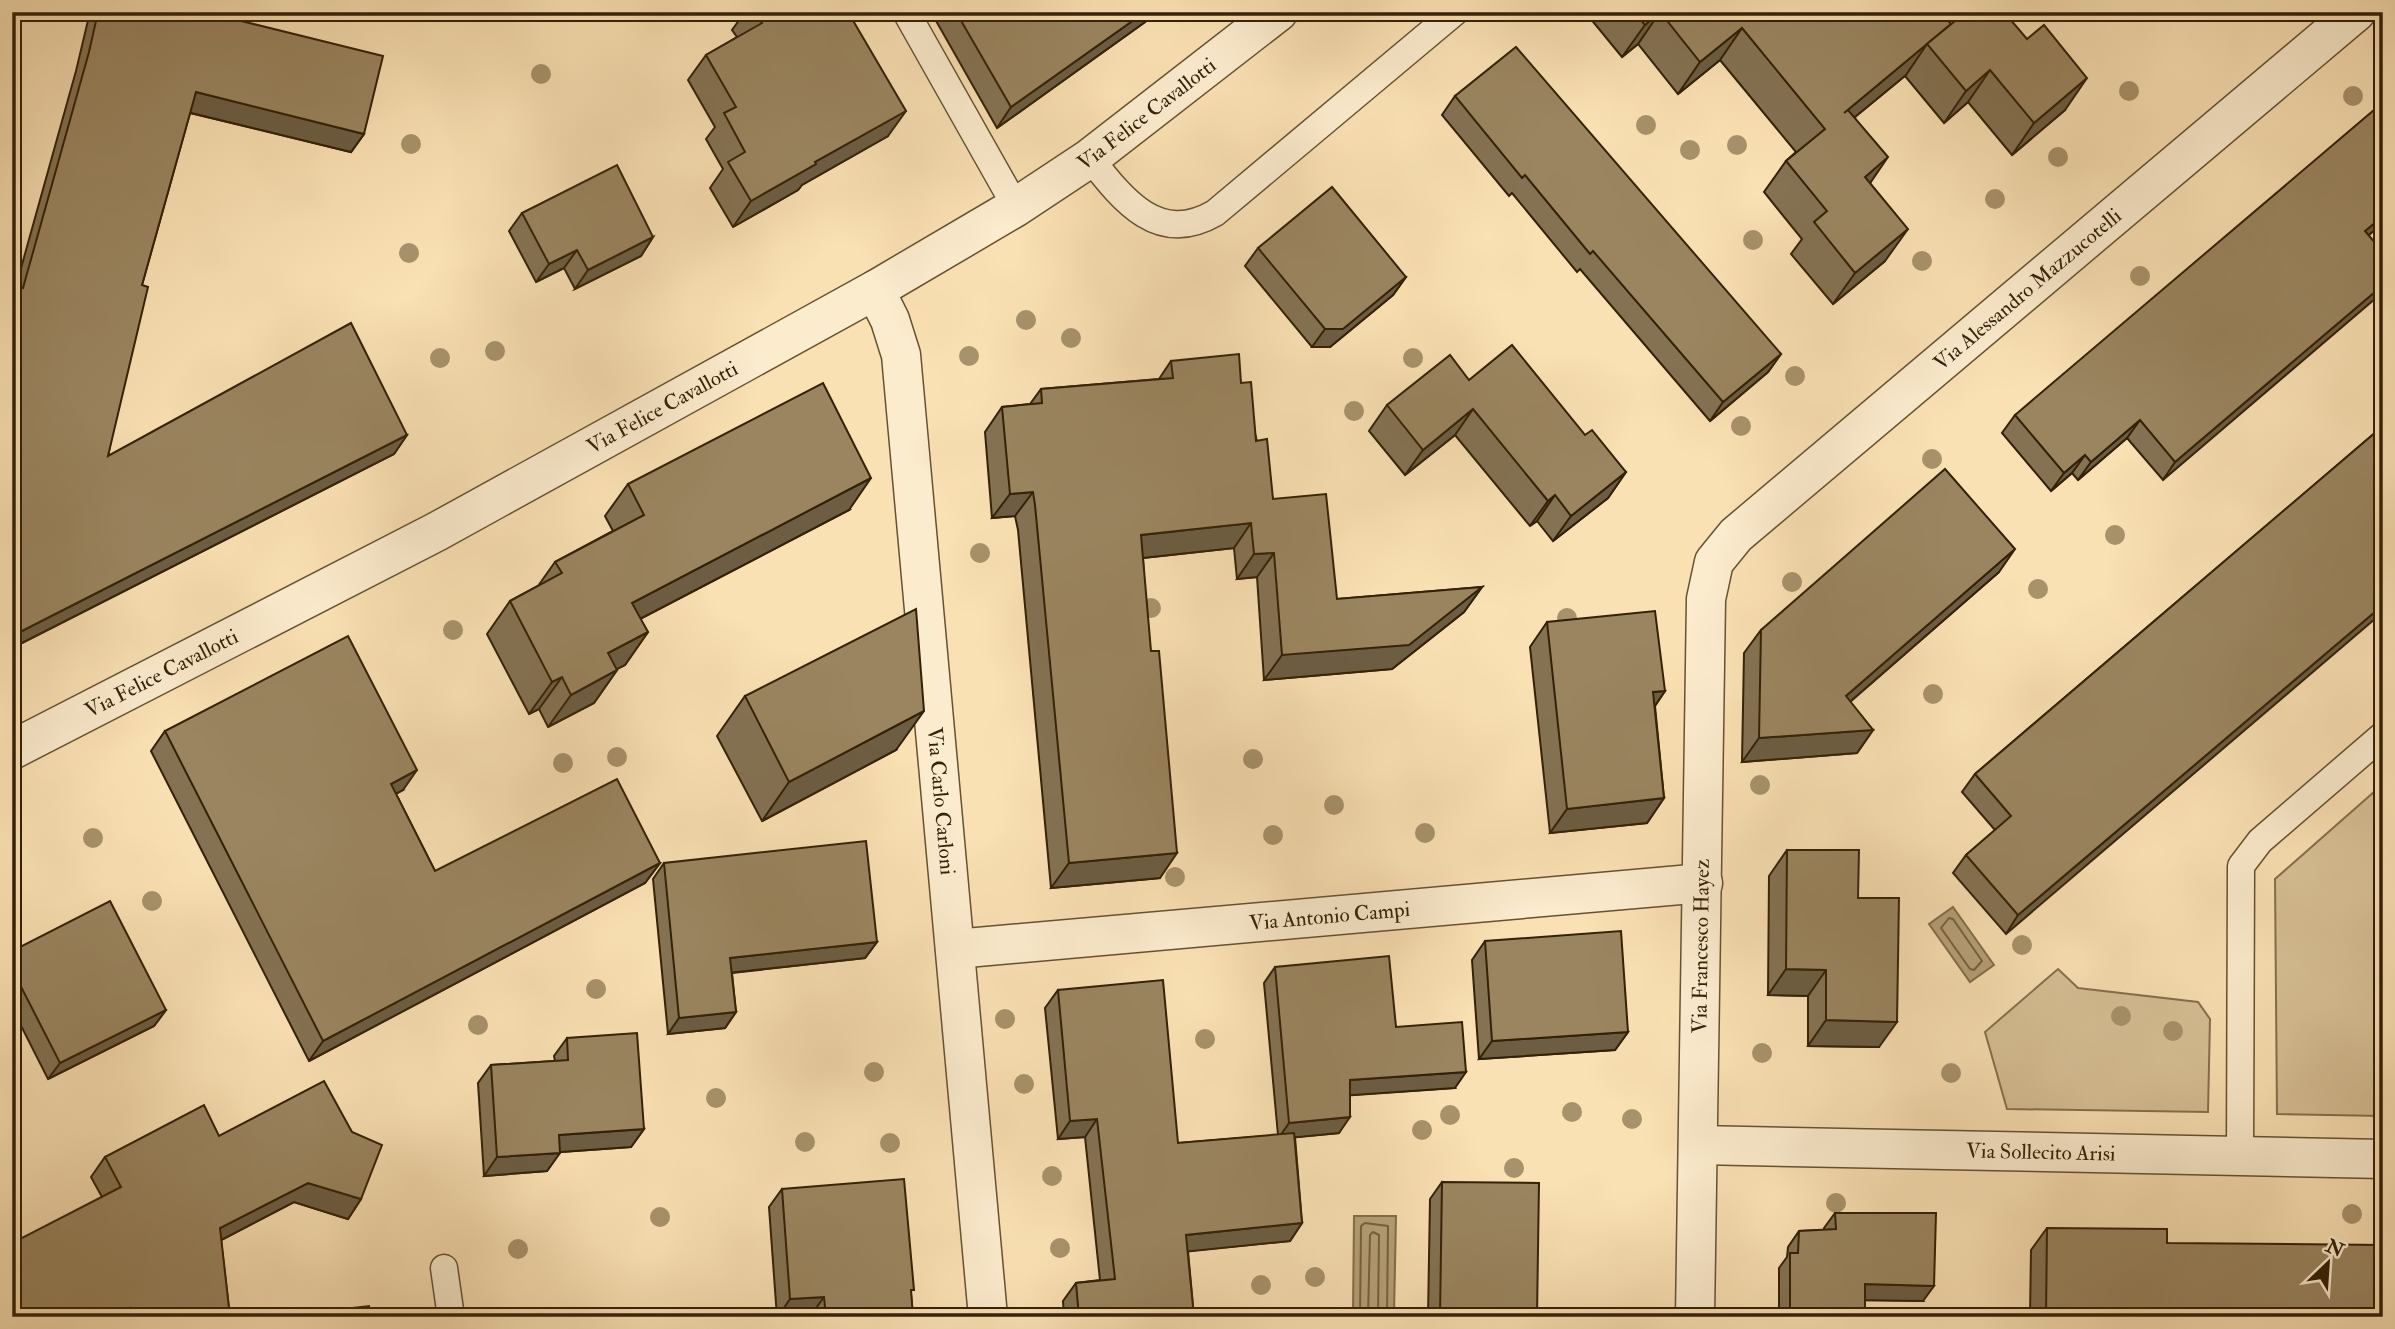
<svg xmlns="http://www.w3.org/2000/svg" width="2395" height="1329" font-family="'IM FELL Double Pica',serif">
<rect width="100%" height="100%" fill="#fae1b4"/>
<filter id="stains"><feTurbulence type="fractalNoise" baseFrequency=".00286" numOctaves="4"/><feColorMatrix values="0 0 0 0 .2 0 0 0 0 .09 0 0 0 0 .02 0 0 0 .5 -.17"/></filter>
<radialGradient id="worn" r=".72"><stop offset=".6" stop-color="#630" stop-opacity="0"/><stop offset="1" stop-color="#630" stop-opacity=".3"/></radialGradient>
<!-- green -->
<g fill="#d8c096" stroke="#86704e" stroke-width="2">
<path d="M2383,784V1116L2277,1114L2275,879Z"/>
<path d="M2058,969L2078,988L2198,1002L2210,1019L2208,1112L2007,1109L1985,1032Z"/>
</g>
<!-- water -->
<g fill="#b6a078" stroke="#826d4a" stroke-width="2">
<path d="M1953,907L1994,965L1970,982L1929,924Z"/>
<path d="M1354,1216H1396L1394,1315L1353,1314Z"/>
</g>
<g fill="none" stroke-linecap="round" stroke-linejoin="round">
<!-- shore -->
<g stroke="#74603e" stroke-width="2">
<path d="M1949,918L1953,919L1982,961L1974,970L1970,969L1941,928Z"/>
<path d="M1360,1317L1361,1226L1365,1223L1388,1226L1387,1317"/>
<path d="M1368,1317L1370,1235L1373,1232L1379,1235L1378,1317"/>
</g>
<defs>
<g id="service">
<path d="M906,12L1016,207"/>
<path d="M1090,158C1123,200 1158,246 1215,213L1455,12"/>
<path d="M2240,1156L2241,866L2260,841L2383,735"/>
<path d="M444,1268L451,1317"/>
</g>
<g id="minor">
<path id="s1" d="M875,290L890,320L901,355L988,1317"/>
<path id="s2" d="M12,750L436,532L875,290L1016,207L1090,158L1278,12"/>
<path id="s3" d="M955,949L1703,883"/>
<path id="s4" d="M1698,1145L2383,1159"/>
<path id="s5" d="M1695,1317L1706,599L1714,562L1736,535L2356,12"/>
</g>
</defs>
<!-- service casing -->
<use href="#service" stroke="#655131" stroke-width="29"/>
<!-- minor casing -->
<use href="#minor" stroke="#655131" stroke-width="41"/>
<!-- service -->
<use href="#service" stroke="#fcecce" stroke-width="26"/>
<!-- minor -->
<use href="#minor" stroke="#fcecce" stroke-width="38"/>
</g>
<!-- trees -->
<g fill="#a8926b">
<circle cx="541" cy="74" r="10"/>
<circle cx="2129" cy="91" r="10"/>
<circle cx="2353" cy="96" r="10"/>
<circle cx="1646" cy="125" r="10"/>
<circle cx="411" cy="144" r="10"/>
<circle cx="1737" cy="145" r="10"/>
<circle cx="1690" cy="150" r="10"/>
<circle cx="2058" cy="157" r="10"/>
<circle cx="1995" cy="199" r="10"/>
<circle cx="1753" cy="240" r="10"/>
<circle cx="409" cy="253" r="10"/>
<circle cx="1922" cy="261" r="10"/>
<circle cx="2140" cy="276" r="10"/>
<circle cx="1026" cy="320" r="10"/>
<circle cx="1071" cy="338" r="10"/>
<circle cx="495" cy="351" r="10"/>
<circle cx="969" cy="356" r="10"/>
<circle cx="440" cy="358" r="10"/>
<circle cx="1413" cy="358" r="10"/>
<circle cx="1795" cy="376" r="10"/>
<circle cx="1354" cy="411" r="10"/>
<circle cx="1741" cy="426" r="10"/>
<circle cx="1932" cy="459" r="10"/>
<circle cx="2115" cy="535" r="10"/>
<circle cx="980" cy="553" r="10"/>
<circle cx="1792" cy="582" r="10"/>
<circle cx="2038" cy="589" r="10"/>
<circle cx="1151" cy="608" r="10"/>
<circle cx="1567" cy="618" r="10"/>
<circle cx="453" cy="630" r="10"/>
<circle cx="1933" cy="694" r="10"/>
<circle cx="617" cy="757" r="10"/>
<circle cx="1253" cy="759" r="10"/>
<circle cx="563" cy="763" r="10"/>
<circle cx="1760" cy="785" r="10"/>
<circle cx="1334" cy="805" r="10"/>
<circle cx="1425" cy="833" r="10"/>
<circle cx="1273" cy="835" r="10"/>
<circle cx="93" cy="838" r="10"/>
<circle cx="1175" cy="877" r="10"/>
<circle cx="152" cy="901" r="10"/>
<circle cx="2022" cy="945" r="10"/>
<circle cx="596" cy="989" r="10"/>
<circle cx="2121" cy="1016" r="10"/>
<circle cx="1005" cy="1019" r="10"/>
<circle cx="478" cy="1025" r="10"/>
<circle cx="2173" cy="1031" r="10"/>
<circle cx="1205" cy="1039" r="10"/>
<circle cx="1762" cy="1053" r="10"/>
<circle cx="874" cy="1072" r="10"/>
<circle cx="1951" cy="1073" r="10"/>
<circle cx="1024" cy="1084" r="10"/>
<circle cx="716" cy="1098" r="10"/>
<circle cx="1572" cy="1112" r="10"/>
<circle cx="1450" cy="1115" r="10"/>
<circle cx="1632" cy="1119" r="10"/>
<circle cx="1422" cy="1130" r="10"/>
<circle cx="805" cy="1142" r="10"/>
<circle cx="890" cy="1143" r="10"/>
<circle cx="1514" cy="1168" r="10"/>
<circle cx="1052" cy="1176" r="10"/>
<circle cx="1836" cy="1203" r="10"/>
<circle cx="2352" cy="1214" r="10"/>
<circle cx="660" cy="1217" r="10"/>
<circle cx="1060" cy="1248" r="10"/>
<circle cx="518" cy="1249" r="10"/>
<circle cx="1315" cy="1277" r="10"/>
<circle cx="1261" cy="1285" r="10"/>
</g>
<!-- wall -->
<g fill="#847253" stroke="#332105" stroke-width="2">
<path d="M90,12H205L364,134L351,152L190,113L142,285L108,456L407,435L394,454L12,648V285L16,286L76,71Z"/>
<path d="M745,12H848L888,136L802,185L798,190L733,227L710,188L723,169L706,139L715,127L688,80L706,55L737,37L732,30Z"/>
<path d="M931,12H1159L997,128Z"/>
<path d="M1585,12H1941L1951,24L2065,110L2012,155L1968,102L1944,123L1905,76L1906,75L1855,117L1870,183L1885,261L1833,304L1791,254L1802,239L1764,192L1786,161L1796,152L1720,60L1678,94L1638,44L1622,57Z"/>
<path d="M1455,96L1781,354L1768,372L1710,421L1580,269L1577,272L1512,193L1509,196L1442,115Z"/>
<path d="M522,213L653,237L641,256L575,289L564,268L536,282L509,231Z"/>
<path d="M2383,223L2369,235L2163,480L2127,438L2078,480L2072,473L2051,491L2002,433L2015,415Z"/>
<path d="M1258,248L1406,277L1393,295L1330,347H1312L1245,266Z"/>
<path d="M1171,361L1241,383L1273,499L1337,599L1482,587L1464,612L1392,669L1264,680L1257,577L1237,579L1234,548L1143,558L1160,878L1051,888L1018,530L1015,516L992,518L985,432L1002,407L1030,404L1041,389L1159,379Z"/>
<path d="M1469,380L1585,435L1626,472L1608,498L1553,541L1537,521L1530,526L1455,435L1405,475L1369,431L1387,405Z"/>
<path d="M2383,426L2006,934L1953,873L1966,855L1995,830L1962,792L1975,774Z"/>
<path d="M628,484L849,510L640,619L648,632L625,665L616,669L617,670L594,703L548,727L539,709L529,714L487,634L510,601L538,586L555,562L613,531L605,516Z"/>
<path d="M1999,572L1850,702L1873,730L1857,753L1742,762L1744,653L1761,630Z"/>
<path d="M1547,622L1665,691L1655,706L1664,798L1647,823L1550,833L1530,647Z"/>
<path d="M745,696L896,750L762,821L717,736Z"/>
<path d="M165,731L403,790L396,794L435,871L660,863L645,883L309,1061L151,751Z"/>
<path d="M1787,850L1858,898L1879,1047L1808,1046V996L1768,995L1769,876Z"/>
<path d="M664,863L877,942L865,958L732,973L736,1012L725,1028L668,1034L653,879Z"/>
<path d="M1485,941L1628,1032L1615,1050L1479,1059L1472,960Z"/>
<path d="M12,951L166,1010L154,1026L48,1079L12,1008Z"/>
<path d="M1275,967L1396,1027L1455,1088L1350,1095L1339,1133L1295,1137L1302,1223L1290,1241L1188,1251L1194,1317H1064L1063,1301L1076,1283L1100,1280L1085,1137L1058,1139L1045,1008L1058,990L1178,1143L1278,1135L1264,983Z"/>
<path d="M567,1038L644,1129L631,1147L560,1152L547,1171L484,1176L478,1083L491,1065L555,1061L554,1056Z"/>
<path d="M219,1136L361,1199L348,1219L294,1202L221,1240L230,1317H12L102,1197L91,1177L105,1157Z"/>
<path d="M1442,1182L1537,1317H1428L1430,1199Z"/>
<path d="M782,1189L911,1294L913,1317H812L811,1315L777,1317L769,1207Z"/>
<path d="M1835,1213L1923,1301L1865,1300V1317H1779V1268L1787,1257L1788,1247L1799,1231L1824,1230V1228Z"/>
<path d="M2047,1228L2167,1243L2383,1317H2030L2031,1250Z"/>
</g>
<!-- shaded-wall -->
<g fill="#6c5d43" stroke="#332105" stroke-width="2">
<path d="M1145,12H1159L997,128L1011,107Z"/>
<path d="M1660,12L1638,44L1622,57L1645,25Z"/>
<path d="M1742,28L1720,60L1678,94L1700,62Z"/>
<path d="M1927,44L1906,75L1822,144L1844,113Z"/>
<path d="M1990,70L1968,102L1944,123L1966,91Z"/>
<path d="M2087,78L2065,110L2012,155L2034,123Z"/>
<path d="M196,92L364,134L351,152L183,111Z"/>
<path d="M906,111L888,136L802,185L798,190L733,227L751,201L815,162Z"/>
<path d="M1888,157L1866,189L1865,177Z"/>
<path d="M2383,216V223L2352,249L2365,231Z"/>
<path d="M1908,229L1885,261L1833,304L1855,273Z"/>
<path d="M653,237L641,256L575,289L588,270Z"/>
<path d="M577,250L564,268L536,282L549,264Z"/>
<path d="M1406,277L1393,295L1330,347H1312L1325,329Z"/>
<path d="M2383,285V292L2163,480L2175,462Z"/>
<path d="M1781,354L1768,372L1710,421L1723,402Z"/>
<path d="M1473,409L1455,435L1405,475L1423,450Z"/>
<path d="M2140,420L2127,438L2078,480L2091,462Z"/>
<path d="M407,435L394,454L12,648V636Z"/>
<path d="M2085,455L2072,473L2051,491L2064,473Z"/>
<path d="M1626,472L1608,498L1553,541L1571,516Z"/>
<path d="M871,478L849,510L609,635L632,603Z"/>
<path d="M1033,492L1015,516L992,518L1010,494Z"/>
<path d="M1555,495L1537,521L1530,526L1548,501Z"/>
<path d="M1251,523L1234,548L1124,560L1141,535Z"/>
<path d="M2015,549L1999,572L1829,720L1846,696Z"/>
<path d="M1274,553L1257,577L1237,579L1254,554Z"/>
<path d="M1482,587L1464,612L1392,669L1264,680L1282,655Z"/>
<path d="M2383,605V612L2006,934L2018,915Z"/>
<path d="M648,632L625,665L585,686L608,653Z"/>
<path d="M617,670L594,703L548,727L571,695Z"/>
<path d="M562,677L539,709L529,714L552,682Z"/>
<path d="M1665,691L1648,716L1653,692Z"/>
<path d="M924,711L896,750L762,821L789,782Z"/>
<path d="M1873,730L1857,753L1742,762L1759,738Z"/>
<path d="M417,770L403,790L376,804L391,784Z"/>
<path d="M1664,798L1647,823L1550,833L1567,809Z"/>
<path d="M1177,853L1160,878L1051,888L1069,863Z"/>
<path d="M660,863L645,883L309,1061L323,1041Z"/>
<path d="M877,942L865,958L719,974L730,958Z"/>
<path d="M1786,969L1826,970L1808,996L1768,995Z"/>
<path d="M166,1010L154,1026L48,1079L60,1063Z"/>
<path d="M736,1012L725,1028L668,1034L679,1018Z"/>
<path d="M1826,1020L1897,1022L1879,1047L1808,1046Z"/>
<path d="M1628,1032L1615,1050L1479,1059L1492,1041Z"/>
<path d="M1466,1072L1455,1088L1339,1096L1350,1080Z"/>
<path d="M1350,1117L1339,1133L1278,1139L1289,1123Z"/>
<path d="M1097,1119L1085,1137L1058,1139L1070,1121Z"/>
<path d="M644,1129L631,1147L546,1153L559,1135Z"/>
<path d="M560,1153L547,1171L484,1176L497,1157Z"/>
<path d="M308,1183L361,1199L348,1219L294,1202L206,1248L220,1228Z"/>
<path d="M1302,1223L1290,1241L1173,1253L1186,1235Z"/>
<path d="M1865,1284L1934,1286L1923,1301L1854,1300Z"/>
<path d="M824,1297L811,1315L778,1317L790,1299Z"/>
</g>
<!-- building -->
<g fill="#9a8560" stroke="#332105" stroke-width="2">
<path d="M98,12H205L383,56L364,134L196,92L142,285L148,287L108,456L351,323L407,435L12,636V285L23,288L89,52Z"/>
<path d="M755,12H848L906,111L815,162L816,164L751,201L728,162L745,152L724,113L736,107L706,55L762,23Z"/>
<path d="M956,12H1145L1011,107Z"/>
<path d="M1634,12H1941L1951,24L1844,113L1848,110L1888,157L1865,177L1908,229L1855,273L1814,222L1827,211L1786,161L1825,129L1742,28L1700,62L1660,12L1645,25Z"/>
<path d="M1966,12H2004L2027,39L2044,25L2087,78L2034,123L1990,70L1966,91L1927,44Z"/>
<path d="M1516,47L1781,354L1723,402L1593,251L1590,254L1525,175L1522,178L1455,96Z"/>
<path d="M2374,110L2383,121V216L2365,231L2383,252V285L2175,462L2140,420L2091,462L2085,455L2064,473L2015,415Z"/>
<path d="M617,165L653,237L588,270L577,250L549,264L522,213Z"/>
<path d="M1332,187L1406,277L1343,329H1325L1258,248Z"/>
<path d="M1512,345L1585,435L1592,430L1626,472L1571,516L1555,495L1548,501L1473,409L1423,450L1387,405L1450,355L1469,380Z"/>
<path d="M1239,354L1241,383L1251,382L1256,441L1267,439L1273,499L1326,494L1337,599L1482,587L1409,645L1282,655L1274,553L1254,554L1251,523L1141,535L1151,651H1159L1177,853L1069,863L1035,505L1033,492L1010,494L1002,407L1042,403L1041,389L1173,378L1171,361Z"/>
<path d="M823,383L871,478L632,603L648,632L608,653L617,670L571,695L562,677L552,682L510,601L562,573L555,562L644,515L628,484Z"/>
<path d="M2383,426V605L2018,915L1966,855L2011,816L1975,774Z"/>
<path d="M1945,469L2015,549L1846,696L1873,730L1759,738L1761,630Z"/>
<path d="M916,609L924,711L789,782L745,696Z"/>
<path d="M1655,611L1665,691L1653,692L1664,798L1567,809L1547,622Z"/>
<path d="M348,636L417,770L391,784L435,871L617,779L660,863L323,1041L165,731Z"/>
<path d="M866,841L877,942L730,958L736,1012L679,1018L664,863Z"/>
<path d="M1787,850H1859L1858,898H1899L1897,1022L1826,1020V970L1786,969Z"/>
<path d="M110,901L166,1010L60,1063L12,969V951Z"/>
<path d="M1621,931L1628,1032L1492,1041L1485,941Z"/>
<path d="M1389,956L1396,1027L1462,1022L1466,1072L1350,1080V1117L1289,1123L1275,967Z"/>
<path d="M1163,980L1178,1143L1294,1133L1302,1223L1186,1235L1194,1317H1079L1076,1283L1115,1279L1097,1119L1070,1121L1058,990Z"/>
<path d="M637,1033L644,1129L559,1135L560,1153L497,1157L491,1065L568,1060L567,1038Z"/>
<path d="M324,1081L352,1132L382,1145L361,1199L308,1183L220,1228L230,1317H133L130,1308L119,1317H12V1243L121,1187L105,1157L204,1105L219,1136Z"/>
<path d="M904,1179L914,1290H911L913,1317H826L824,1297L790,1299L782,1189Z"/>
<path d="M1442,1182L1539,1183L1537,1317H1440Z"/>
<path d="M1835,1213H1936L1934,1286L1865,1284V1317H1790V1253H1798L1799,1231L1836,1229Z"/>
<path d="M2047,1228L2167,1229V1243L2383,1245V1317H2046Z"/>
<path d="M369,1306L371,1317H273Z"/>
</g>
<g text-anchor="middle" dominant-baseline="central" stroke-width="7" stroke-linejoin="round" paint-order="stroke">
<!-- street labels -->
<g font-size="21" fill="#332105" stroke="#fcecce">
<text stroke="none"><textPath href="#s2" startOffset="1302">Via Felice Cavallotti</textPath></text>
<text stroke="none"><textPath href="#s5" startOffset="1172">Via Alessandro Mazzucotelli</textPath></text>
<text stroke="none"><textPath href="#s2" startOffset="735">Via Felice Cavallotti</textPath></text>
<text stroke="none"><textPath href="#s2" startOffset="168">Via Felice Cavallotti</textPath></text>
<text stroke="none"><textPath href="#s1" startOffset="518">Via Carlo Carloni</textPath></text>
<text stroke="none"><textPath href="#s3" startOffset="376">Via Antonio Campi</textPath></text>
<text stroke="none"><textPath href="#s5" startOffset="371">Via Francesco Hayez</textPath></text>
<text stroke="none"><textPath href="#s4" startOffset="343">Via Sollecito Arisi</textPath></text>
</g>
</g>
<!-- margin -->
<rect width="2395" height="1329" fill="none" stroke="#fae1b4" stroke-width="42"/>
<rect x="14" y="14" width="2367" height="1301" fill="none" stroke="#332105" stroke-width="3.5"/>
<rect x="21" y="21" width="2353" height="1287" fill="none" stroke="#332105" stroke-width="2"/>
<!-- north arrow -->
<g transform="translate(2328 1263) rotate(25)" stroke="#fcecce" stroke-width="5" paint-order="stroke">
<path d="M0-5L12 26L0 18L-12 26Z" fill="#332105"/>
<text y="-10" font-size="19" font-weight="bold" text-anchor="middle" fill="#332105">N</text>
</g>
<rect width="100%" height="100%" filter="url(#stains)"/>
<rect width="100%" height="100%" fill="url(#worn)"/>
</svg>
